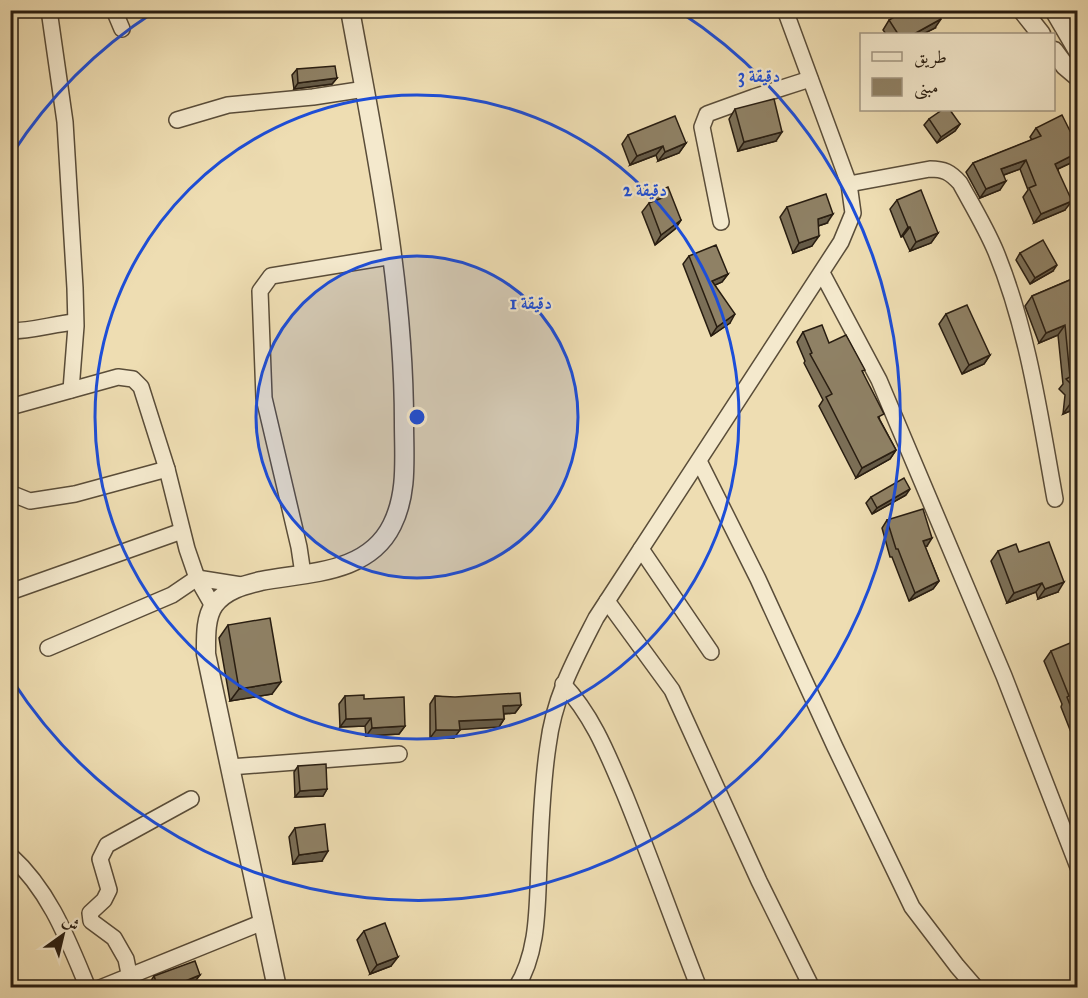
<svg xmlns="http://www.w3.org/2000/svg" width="1088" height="998" font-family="'IM FELL Great Primer',Amiri,serif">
<rect width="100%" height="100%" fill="#eeddb2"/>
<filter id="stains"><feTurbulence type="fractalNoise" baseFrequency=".00333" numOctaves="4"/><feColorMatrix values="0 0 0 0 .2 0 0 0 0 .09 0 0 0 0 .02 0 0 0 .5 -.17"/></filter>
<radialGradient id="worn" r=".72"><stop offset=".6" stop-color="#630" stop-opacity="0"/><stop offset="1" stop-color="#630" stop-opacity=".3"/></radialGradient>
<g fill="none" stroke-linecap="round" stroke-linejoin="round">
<defs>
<g id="minor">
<path d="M49,10L65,122L75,288L76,326L71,390"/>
<path d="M114,10L122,29"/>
<path d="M177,120L228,105L313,97L365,89"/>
<path d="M849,184L930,169C944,169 950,172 960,183C972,205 986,228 996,252C1028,330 1040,416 1055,499"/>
<path d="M721,222L702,127L707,114L754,97L810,79"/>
<path d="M822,273L879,380L1004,676L1078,867"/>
<path d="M10,331C33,331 53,324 75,322"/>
<path d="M10,407L118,377L133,379L141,387L167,469L187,549L197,578L213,606"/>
<path d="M699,461L758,579L835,747L912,907L957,966L976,988"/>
<path d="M10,493L30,501L75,494L167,469"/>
<path d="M641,549L711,652"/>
<path d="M303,574L299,547L264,398L260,291L271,276L393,256"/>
<path d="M10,592L182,531"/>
<path d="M607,601L672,690L759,881L812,988"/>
<path d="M48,648L172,595L197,578L241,585"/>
<path d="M563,684C593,716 608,755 625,795C651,859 674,924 699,988"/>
<path d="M230,767L399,754"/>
<path d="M10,855C50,891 68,940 88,988"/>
<path d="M100,988L263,922"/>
<path d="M132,988L126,959L114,938L91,921L90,913L104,900L109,890L100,859L107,845L191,799"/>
<path d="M516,988C539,952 537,905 539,864C541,824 542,785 548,746C554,697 574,661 596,618L841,242L853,213L849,184L785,10"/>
</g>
<g id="tertiary">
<path d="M1022,10L1041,34"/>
<path d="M1054,10L1078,51"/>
<path d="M1054,51L1065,66L1078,77"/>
<path d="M277,988L206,654C206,638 205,618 214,605C225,590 244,585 261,581C308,572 368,574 392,525C408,493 404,458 404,423C404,283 375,147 350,10"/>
</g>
</defs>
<!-- minor casing -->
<use href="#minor" stroke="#5a4d39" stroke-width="18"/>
<!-- tertiary casing -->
<use href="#tertiary" stroke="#5a4d39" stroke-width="21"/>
<!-- minor -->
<use href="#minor" stroke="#f4e9cd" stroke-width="15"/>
<!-- tertiary -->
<use href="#tertiary" stroke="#f4e9cd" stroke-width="18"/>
</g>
<!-- wall -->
<g fill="#7b6f57" stroke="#281d11" stroke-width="1.5">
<path d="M889,20L935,28L923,34H886L883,30Z"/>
<path d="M297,69L337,78L332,84L294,89L292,75Z"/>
<path d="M735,109L776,141L738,151L729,119Z"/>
<path d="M929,119L960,124L955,131L937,143L924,125Z"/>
<path d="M1036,128L1075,161L1058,169L1065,210L1034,223L1023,197L1028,190L1020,169L1004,175L1000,190L980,198L966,172L973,163L1032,140L1030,137Z"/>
<path d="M628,135L686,143L679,153L658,161L656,155L630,165L622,144Z"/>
<path d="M659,191L681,220L675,229L655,245L642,212L649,203L653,201L652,200Z"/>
<path d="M897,200L938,233L931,243L910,251L903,236L901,237L890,209Z"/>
<path d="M787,207L827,223L818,226L812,246L793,253L780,217Z"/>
<path d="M1020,253L1053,271L1030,284L1016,260Z"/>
<path d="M689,256L728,274L722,282L715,285L730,323L711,336L683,264Z"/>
<path d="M1077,277V408L1063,414L1065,395L1059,389L1063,384L1058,335L1039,343L1025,306L1032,296Z"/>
<path d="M946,314L990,355L984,364L962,374L939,324Z"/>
<path d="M803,332L829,343L863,373L880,420L896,450L890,459L856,478L819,406L823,400L804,363L805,361L797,342Z"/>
<path d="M906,495L872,514L866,503L871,497Z"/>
<path d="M887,520L927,546L925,547L939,581L933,589L909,601L892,557H890L882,528Z"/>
<path d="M998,551L1019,552L1058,592L1038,599L1036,592L1007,603L991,561Z"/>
<path d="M228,625L272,694L230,701L219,638Z"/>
<path d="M1077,647V744L1076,745L1061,707L1062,704L1044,661L1051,651Z"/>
<path d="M345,696L364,699L405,726L399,734L366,736L365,726L340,727L339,704Z"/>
<path d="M435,696L521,705L515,713L504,714V719L499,727L460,729L454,738H430V704Z"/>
<path d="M298,766L327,789L323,796L295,797L294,772Z"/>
<path d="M295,828L322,861L293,864L289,837Z"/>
<path d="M364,931L391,966L370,974L357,940Z"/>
<path d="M154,976L194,983L185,987H149L148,985Z"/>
</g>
<!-- shaded-wall -->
<g fill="#645a47" stroke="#281d11" stroke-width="1.5">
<path d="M941,19L935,28L923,34H914Z"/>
<path d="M337,78L332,84L294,89L298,83Z"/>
<path d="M960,124L955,131L937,143L941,137Z"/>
<path d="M782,132L776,141L738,151L744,142Z"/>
<path d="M686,143L679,153L658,161L665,152Z"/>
<path d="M663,146L656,155L630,165L637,156Z"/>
<path d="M1077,153V157L1075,161L1049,173L1055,164Z"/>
<path d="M1026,160L1020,169L995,178L1001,169Z"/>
<path d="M1006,181L1000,190L980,198L986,189Z"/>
<path d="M1072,201L1065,210L1034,223L1041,214Z"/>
<path d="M833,214L827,223L812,228L818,219Z"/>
<path d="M681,220L675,229L655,245L661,235Z"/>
<path d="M908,227H910L903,236L901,237Z"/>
<path d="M938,233L931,243L910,251L916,242Z"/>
<path d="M819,236L812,246L793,253L799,243Z"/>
<path d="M1057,265L1053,271L1030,284L1035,278Z"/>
<path d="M728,274L722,282L706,289L712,281Z"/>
<path d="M735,314L730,323L711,336L717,327Z"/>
<path d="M1065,325L1058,335L1039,343L1046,333Z"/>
<path d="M990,355L984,364L962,374L969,365Z"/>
<path d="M1077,401V408L1063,414L1070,404Z"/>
<path d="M896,450L890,459L856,478L862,468Z"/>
<path d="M910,489L906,495L872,514L877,508Z"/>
<path d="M932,538L927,546L917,549L923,541Z"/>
<path d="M939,581L933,589L909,601L915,593Z"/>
<path d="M1064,582L1058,592L1038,599L1045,589Z"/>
<path d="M1042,583L1036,592L1007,603L1014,593Z"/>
<path d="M281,682L272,694L230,701L239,689Z"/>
<path d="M521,705L515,713L498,714L503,706Z"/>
<path d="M371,718L365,726L340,727L346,719Z"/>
<path d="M504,719L499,727L454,730L459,721Z"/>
<path d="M405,726L399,734L366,736L372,728Z"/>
<path d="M436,730H460L454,738H430Z"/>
<path d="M327,789L323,796L295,797L300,791Z"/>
<path d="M328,851L322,861L293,864L299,855Z"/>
<path d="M398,957L391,966L370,974L377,965Z"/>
<path d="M200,975L194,983L184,987L183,982Z"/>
</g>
<!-- building -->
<g fill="#8f8165" stroke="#281d11" stroke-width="1.5">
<path d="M906,10H936L941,19L914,34H898L889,20Z"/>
<path d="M335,66L337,78L298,83L297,69Z"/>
<path d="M774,99L782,132L744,142L735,109Z"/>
<path d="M942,110H950L960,124L941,137L929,119Z"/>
<path d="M1062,115L1077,145V153L1055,164L1072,201L1041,214L1029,188L1036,185L1026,160L1001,169L1006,181L986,189L973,163L1041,136L1036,128Z"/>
<path d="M675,116L686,143L665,152L663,146L637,156L628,135Z"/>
<path d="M668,187L681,220L661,235L649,203L662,198L659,191Z"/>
<path d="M921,190L938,233L916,242L910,227H908L897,200Z"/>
<path d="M826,194L833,214L818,219L819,236L799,243L787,207Z"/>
<path d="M1043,240L1057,265L1035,278L1020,253Z"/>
<path d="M716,245L728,274L712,281L735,314L717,327L689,256Z"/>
<path d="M1077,277V401L1070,404L1072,385L1066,379L1070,377L1065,325L1046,333L1032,296Z"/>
<path d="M967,305L990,355L969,365L946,314Z"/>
<path d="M822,325L829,343L846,335L865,370L862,371L884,414L878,417L896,450L862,468L826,397L832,394L810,354L812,353L803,332Z"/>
<path d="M904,478L910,489L877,508L871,497Z"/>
<path d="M923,509L932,538L923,541L939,581L915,593L898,549H896L887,520Z"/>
<path d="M1049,542L1064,582L1045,589L1042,583L1014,593L998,551L1016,544L1019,552Z"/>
<path d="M270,618L281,682L239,689L228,625Z"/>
<path d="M1075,641L1077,647V723L1067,697L1069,696L1051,651Z"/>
<path d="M520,693L521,705L503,706L504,719L459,721L460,730H436L435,696L455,697Z"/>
<path d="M364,695V699L404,697L405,726L372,728L371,718L346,719L345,696Z"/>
<path d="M326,764L327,789L300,791L298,766Z"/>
<path d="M325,824L328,851L299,855L295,828Z"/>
<path d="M385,923L398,957L377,965L364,931Z"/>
<path d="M195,961L200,975L183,982L185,987H158L154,976Z"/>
</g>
<!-- distance rings -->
<circle cx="417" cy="417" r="161" fill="#1d4ed8" fill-opacity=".12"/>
<g fill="none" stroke="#1d4ed8" stroke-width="3">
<circle cx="417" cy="417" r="161"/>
<circle cx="417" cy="417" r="322"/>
<path d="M12 154A483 483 0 0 1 154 12M680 12A483 483 0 1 1 12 680"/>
</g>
<circle cx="417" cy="417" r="9" fill="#1d4ed8" stroke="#f4e9cd" stroke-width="3"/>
<g font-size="18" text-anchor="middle" font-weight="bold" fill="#1d4ed8" stroke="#f4e9cd" stroke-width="4.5" stroke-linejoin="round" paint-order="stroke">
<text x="759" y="82">3 دقيقة</text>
<text x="645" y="196">2 دقيقة</text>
<text x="531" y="309">1 دقيقة</text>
</g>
<!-- margin -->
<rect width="1088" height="998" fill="none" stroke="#eeddb2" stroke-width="36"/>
<rect x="12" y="12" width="1064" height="974" fill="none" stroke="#281d11" stroke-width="3"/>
<rect x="18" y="18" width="1052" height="962" fill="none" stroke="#281d11" stroke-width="1.5"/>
<!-- legend -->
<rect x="860" y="33" width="195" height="78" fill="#f4e9cd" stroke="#a29782" stroke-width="1.5"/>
<rect x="872" y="52" width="30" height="9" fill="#f4e9cd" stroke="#a29782" stroke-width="1.5"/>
<text x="914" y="63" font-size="18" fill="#281d11">طريق</text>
<rect x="872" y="78" width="30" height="18" fill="#8f8165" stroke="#a29782" stroke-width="1.5"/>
<text x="914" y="93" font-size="18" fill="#281d11">مبنى</text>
<!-- north arrow -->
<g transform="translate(63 935) rotate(34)" stroke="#f4e9cd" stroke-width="4.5" paint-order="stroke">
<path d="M0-4.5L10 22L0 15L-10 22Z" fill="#281d11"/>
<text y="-9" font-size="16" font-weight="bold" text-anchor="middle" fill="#281d11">ش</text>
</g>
<rect width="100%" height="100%" filter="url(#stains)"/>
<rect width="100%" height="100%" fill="url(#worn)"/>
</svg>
